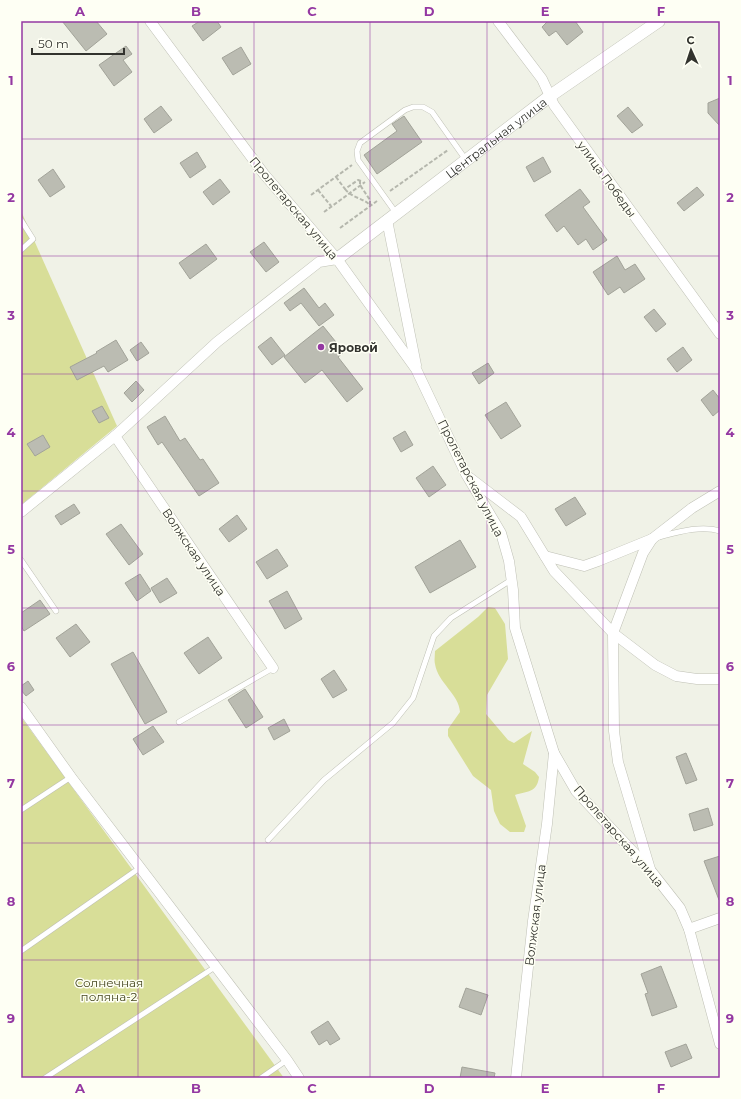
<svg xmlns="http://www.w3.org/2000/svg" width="741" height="1099" font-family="Montserrat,sans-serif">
<rect width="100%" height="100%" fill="#f0f2e7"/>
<!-- green -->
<g fill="#d8de98">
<path d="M21,211L117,426L21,505Z"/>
<path d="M488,607L495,608L505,624L508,659L487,695L486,714L508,740L514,743L532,731L523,764L535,772L539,777C537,793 527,791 515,795L526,826L524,832H510L500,824L494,811L491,790L473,776L448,736V729L460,712C459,694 438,683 435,664C434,660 435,655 435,651L478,617Z"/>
<path d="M21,717L284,1078H21Z"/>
</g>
<!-- building -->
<g fill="#bbbcb2" stroke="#a2a399">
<path d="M62,21H96L107,34L86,51Z"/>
<path d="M200,21H217L221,27L203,41L192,26Z"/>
<path d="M548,21H575L583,32L567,45L556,31L549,36L542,27Z"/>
<path d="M126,46L132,54L123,60L132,72L114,86L99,65Z"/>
<path d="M241,47L251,64L233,75L222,58Z"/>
<path d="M720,98V126L708,113V103Z"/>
<path d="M161,106L172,120L154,133L144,119Z"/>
<path d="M628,107L643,125L632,133L617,116Z"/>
<path d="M404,116L422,142L377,174L364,155L397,131L392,124Z"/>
<path d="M197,152L206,167L190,178L180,163Z"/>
<path d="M543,157L551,172L534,182L526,167Z"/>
<path d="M53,169L65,187L50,197L38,180Z"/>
<path d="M220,179L230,192L213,205L203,192Z"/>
<path d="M697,187L704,195L684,211L677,203Z"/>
<path d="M580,189L590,202L583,207L607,240L593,250L586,239L578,245L564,226L557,232L545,215Z"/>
<path d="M264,242L279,262L266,272L250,252Z"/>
<path d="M206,244L217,259L190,279L179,263Z"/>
<path d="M617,256L625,270L635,264L645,279L624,293L620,287L608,295L593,272Z"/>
<path d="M304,288L319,308L325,303L334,315L319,326L301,303L290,311L284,303Z"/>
<path d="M654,309L666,324L656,332L644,317Z"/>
<path d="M323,326L344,352L338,357L363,389L347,402L322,370L305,383L284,357Z"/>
<path d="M271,337L285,355L272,365L258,347Z"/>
<path d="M116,340L128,360L108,372L104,366L77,380L70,367L97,353L96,352Z"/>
<path d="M141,342L149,353L137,361L130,350Z"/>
<path d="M683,347L692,360L677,372L667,359Z"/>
<path d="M488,363L494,373L479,384L472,373Z"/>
<path d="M136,381L144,390L132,402L124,393Z"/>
<path d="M713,390L720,399V410L713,416L701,400Z"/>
<path d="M506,402L521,426L501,439L485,415Z"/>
<path d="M102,406L109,418L99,423L92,411Z"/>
<path d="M165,416L180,441L185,438L200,460L203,459L219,483L199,496L162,442L158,445L147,427Z"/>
<path d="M405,431L413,445L401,452L393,438Z"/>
<path d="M43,435L50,447L35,456L27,444Z"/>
<path d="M433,466L446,485L429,497L416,478Z"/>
<path d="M575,497L586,514L566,526L555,509Z"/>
<path d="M74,504L80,513L61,525L55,516Z"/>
<path d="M237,515L247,529L229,542L219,529Z"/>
<path d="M121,524L143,554L129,565L106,534Z"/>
<path d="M460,540L476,567L430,593L415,567Z"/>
<path d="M277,549L288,566L267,579L256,562Z"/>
<path d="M140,574L151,591L137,601L125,583Z"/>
<path d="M167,578L177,593L160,603L151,588Z"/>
<path d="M287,591L302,619L285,629L269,601Z"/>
<path d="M40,600L50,614L24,631L21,626V613Z"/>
<path d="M76,624L90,642L70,657L56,638Z"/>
<path d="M208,637L222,658L199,674L184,653Z"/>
<path d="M133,652L167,712L145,724L111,664Z"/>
<path d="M334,670L347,690L333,698L321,679Z"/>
<path d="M28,681L34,690L26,696L21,690V686Z"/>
<path d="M245,689L263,717L246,728L228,700Z"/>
<path d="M284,719L290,731L274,740L268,728Z"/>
<path d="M153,726L164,742L143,755L133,739Z"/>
<path d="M686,753L697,780L686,784L676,757Z"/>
<path d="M708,808L713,825L694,831L689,814Z"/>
<path d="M720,856V900H719L704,861Z"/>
<path d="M661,966L677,1007L652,1016L645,994L648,993L641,974Z"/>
<path d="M466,988L488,995L481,1015L459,1007Z"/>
<path d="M328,1021L340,1039L330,1045L327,1040L319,1045L311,1032Z"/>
<path d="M686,1044L692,1058L671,1067L665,1052Z"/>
<path d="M462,1067L495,1073L494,1078H460Z"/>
</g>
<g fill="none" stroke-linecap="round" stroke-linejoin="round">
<defs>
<g id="service">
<path d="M396,213L358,160L357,151L360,143L405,110L413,107H423L432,112L466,160"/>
<path d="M21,220L33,239L21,250"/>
<path d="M659,537C678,532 701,525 720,531"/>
<path d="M21,560L56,611"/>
<path d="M179,722L273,668"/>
<path d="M21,810L71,777"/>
<path d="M268,840L324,780L393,723L413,698L434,636L451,618L511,580"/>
<path d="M21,951L141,867"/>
<path d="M45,1078L215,967"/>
<path d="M261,1078L287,1060"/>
</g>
<g id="minor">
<path d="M150,21L264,174L337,259L416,369L466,474L501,533L509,561L513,590L515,628L554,753L576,791L651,871L680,908L689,929L720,1044"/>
<path d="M498,21L542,79L554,105L720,334"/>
<path d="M387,220L416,365"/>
<path d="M115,436L273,668"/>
<path d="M470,478L521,517L554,571L613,633L655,665L676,676L697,679H720"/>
<path d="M21,512L115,436L217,342L319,262L337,259"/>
<path d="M545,556L584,566L598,561L652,539"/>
<path d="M21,707L71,777L287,1060L299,1078"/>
<path d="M650,869L618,762L614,731L613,633L643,553L652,539L692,508L720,491"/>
<path d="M689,929L720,918"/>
<path d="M516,1078L533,921L547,824L554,753"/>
</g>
<g id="tertiary">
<path id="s1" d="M337,259L550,96L659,21"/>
</g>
</defs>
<!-- service casing -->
<use href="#service" stroke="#bfc0b5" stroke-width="6"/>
<!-- minor casing -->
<use href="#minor" stroke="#bfc0b5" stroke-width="11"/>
<!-- tertiary casing -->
<use href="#tertiary" stroke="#bfc0b5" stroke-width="13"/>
<!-- path -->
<g stroke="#b5b7ad" stroke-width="2" stroke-dasharray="4 2" stroke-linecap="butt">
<path d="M336,177L345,189L358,180L361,181"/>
<path d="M345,189C352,198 363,198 370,205V200L360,185V179"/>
<path d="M318,190L331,206"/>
<path d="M390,191L448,150"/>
<path d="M311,195L352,165"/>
<path d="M324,212L365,182"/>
<path d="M340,228L377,201"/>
</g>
<!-- service -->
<use href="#service" stroke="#fff" stroke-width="5"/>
<!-- minor -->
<use href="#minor" stroke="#fff" stroke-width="10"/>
<!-- tertiary -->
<use href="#tertiary" stroke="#fff" stroke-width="12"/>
</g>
<!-- grid -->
<path fill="none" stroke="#9438a2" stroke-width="1" stroke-opacity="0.55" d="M138,21V1078M254,21V1078M370,21V1078M487,21V1078M603,21V1078M21,139H720M21,256H720M21,374H720M21,491H720M21,608H720M21,725H720M21,843H720M21,960H720"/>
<!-- markers -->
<circle fill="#9438a2" stroke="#fefff4" stroke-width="1.5" cx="321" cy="347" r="4"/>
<g text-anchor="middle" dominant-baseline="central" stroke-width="3" stroke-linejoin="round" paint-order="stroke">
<!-- street labels -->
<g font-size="12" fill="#32332e" stroke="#fefff4">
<text stroke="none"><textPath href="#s1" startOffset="200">Центральная улица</textPath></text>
<text transform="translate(607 179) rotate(54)">улица Победы</text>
<text transform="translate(294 208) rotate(50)">Пролетарская улица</text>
<text transform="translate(471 478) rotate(63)">Пролетарская улица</text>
<text transform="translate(194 552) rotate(56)">Волжская улица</text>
<text transform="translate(619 836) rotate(49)">Пролетарская улица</text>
<text transform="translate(535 915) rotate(-83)">Волжская улица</text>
</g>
<!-- poi labels -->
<g font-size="12" font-weight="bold" fill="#32332e" stroke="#fefff4" text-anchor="start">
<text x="329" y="347">Яровой</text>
</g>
<!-- park labels -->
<g font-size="12" fill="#46481f" stroke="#fefff4">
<text x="109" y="982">Солнечная<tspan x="109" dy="14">поляна-2</tspan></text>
</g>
</g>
<!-- border -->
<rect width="741" height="1099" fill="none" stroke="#fefff4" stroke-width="44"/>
<!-- north arrow -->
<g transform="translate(691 50) rotate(357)" stroke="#fefff4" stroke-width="3" paint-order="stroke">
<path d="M0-3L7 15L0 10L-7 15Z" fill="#32332e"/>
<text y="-6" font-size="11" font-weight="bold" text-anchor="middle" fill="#32332e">С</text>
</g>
<!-- scale -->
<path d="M32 48v6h92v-6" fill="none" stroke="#32332e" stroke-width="2"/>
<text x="38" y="48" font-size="12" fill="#32332e" stroke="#fefff4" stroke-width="3" paint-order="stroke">50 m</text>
<rect x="22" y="22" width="697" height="1055" fill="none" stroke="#9438a2" stroke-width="1.5"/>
<g font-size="13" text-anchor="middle" font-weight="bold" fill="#9438a2">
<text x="80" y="16">A</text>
<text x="196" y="16">B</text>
<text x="312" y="16">C</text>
<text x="429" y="16">D</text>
<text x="545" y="16">E</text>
<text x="661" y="16">F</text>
<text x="11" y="85">1</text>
<text x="730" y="85">1</text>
<text x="11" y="202">2</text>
<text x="730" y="202">2</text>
<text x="11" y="320">3</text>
<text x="730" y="320">3</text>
<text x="11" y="437">4</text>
<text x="730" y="437">4</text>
<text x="11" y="554">5</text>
<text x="730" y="554">5</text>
<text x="11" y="671">6</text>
<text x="730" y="671">6</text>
<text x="11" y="788">7</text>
<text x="730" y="788">7</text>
<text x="11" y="906">8</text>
<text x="730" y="906">8</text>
<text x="11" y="1023">9</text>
<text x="730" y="1023">9</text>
<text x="80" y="1093">A</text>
<text x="196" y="1093">B</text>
<text x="312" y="1093">C</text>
<text x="429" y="1093">D</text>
<text x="545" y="1093">E</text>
<text x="661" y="1093">F</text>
</g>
</svg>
